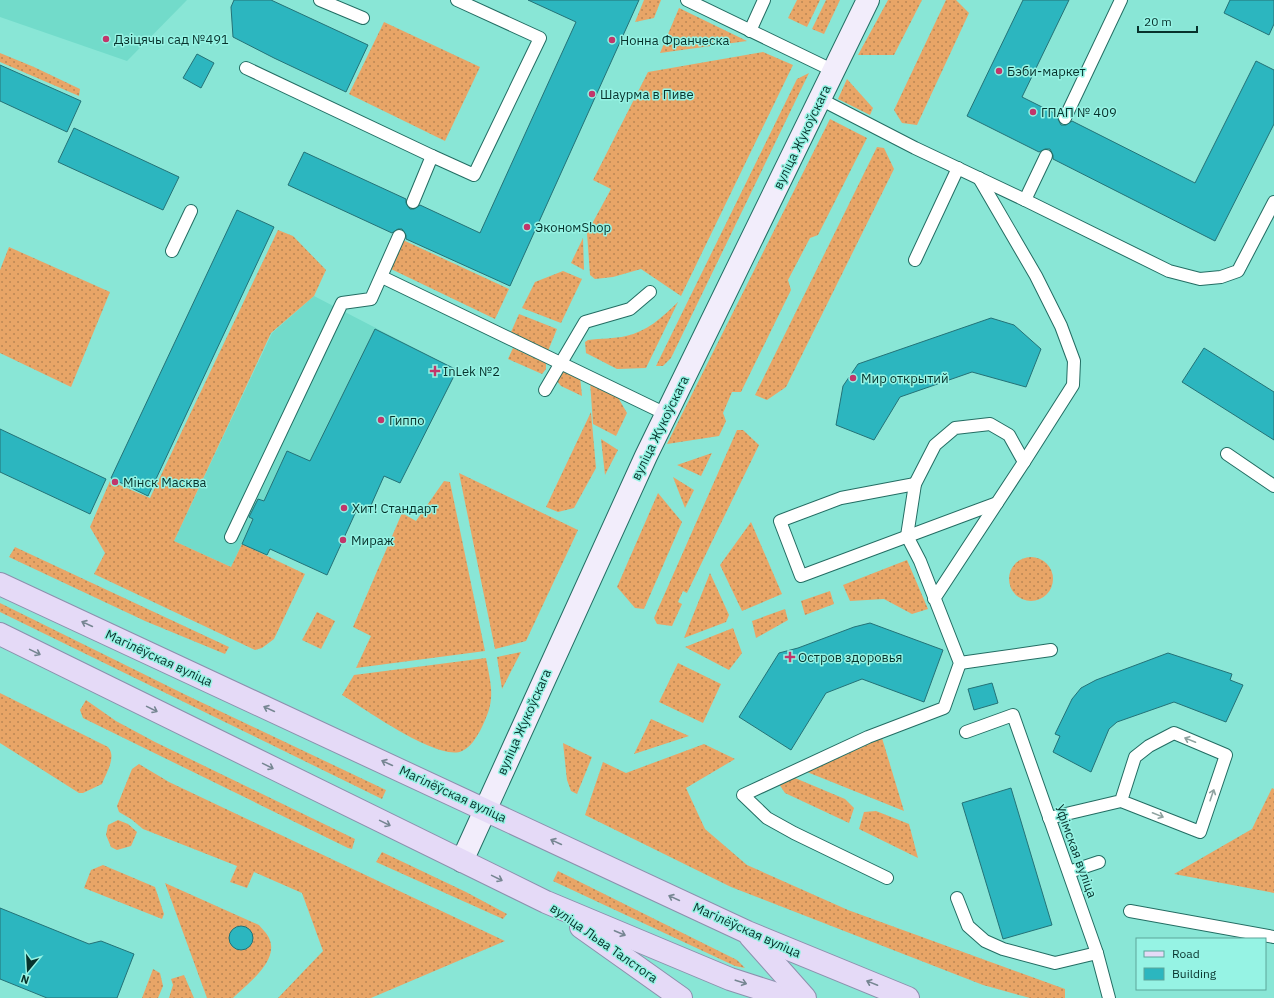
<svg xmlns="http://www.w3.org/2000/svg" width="1274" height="998" font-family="'IBM Plex Sans',sans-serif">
<defs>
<pattern id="grass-dots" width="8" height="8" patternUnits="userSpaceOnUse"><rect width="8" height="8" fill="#e8a567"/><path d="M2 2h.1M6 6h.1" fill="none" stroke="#ba8755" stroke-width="1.8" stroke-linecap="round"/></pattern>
</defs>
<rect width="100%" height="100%" fill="#89e6d6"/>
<!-- built -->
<g fill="#72dbca">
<path d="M0,0H187L127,61L0,17Z"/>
<path d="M314,296L457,370L400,483L384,476L368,512L358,507L270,549L267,555L242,544L231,567L174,541L272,333Z"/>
</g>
<!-- grass -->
<g fill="url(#grass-dots)">
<path d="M644,0H661L654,18L635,22Z"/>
<path d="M797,0H820L807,27L788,18Z"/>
<path d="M826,0H840L824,34L812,29Z"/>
<path d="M888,0H922L894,55H858Z"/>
<path d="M946,0H956L969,13L917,125L902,123L894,110Z"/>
<path d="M679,8L747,41L660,53Z"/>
<path d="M384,22L480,67L445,141L349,94Z"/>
<path d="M763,52L793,65L681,296L641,269L613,277L595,279L590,275L587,233L611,189L593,180L648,72Z"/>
<path d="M0,53L34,67L80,89L79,96L0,62Z"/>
<path d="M809,73L671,358L663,366H656L797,79Z"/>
<path d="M847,79L873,108L870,115L838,99Z"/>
<path d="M830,119L867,138L818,235L810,238L788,280L791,290L741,392H732L723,413L726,421L719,436L667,444Z"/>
<path d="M877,147L884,148L894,169L786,387L767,400L755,395Z"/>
<path d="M278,230L293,236L326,270L314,296L271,333L174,541L231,567L242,544L305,574L274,639L262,648L255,650L94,574L105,553L90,527L110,481L150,498Z"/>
<path d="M583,238L584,270L571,263Z"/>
<path d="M403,240L509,289L495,319L391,269Z"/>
<path d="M9,247L110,292L71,387L0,353V270Z"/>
<path d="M563,271L582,279L561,323L522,308L535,282Z"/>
<path d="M678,302L646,368L617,369L586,353L585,342L588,340C601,338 614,339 626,336C646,332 663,317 678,302Z"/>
<path d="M519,314L557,329L548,351L511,332Z"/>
<path d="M513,348L546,363V369L542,374L508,359Z"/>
<path d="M564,370L580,377L582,396L561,386L557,381Z"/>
<path d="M590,381L616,394L627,413L616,436L593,424Z"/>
<path d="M591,412L596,468L574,508L558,512L546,507Z"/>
<path d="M737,430H743L759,445L687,593L683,591L678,602L682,604L672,626L657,624L654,618Z"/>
<path d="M601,439L618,450L605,475Z"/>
<path d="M712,453L701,476L677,465Z"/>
<path d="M459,473L578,530L526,641L495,649Z"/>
<path d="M673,477L694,490L685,508Z"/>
<path d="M444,481L450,482L485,651L356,668L371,636L353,627L402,513L416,521Z"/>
<path d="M658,493L682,522L644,609L635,608L617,587Z"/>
<path d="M751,522L782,594L742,611L720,565Z"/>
<path d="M15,547L229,647L225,654L145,621L9,557Z"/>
<circle cx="1031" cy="579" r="22"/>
<path d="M907,560L928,609L912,614L884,599L850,601L843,585Z"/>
<path d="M710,573L729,615L726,622L684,638Z"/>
<path d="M830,591L834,604L805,615L801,601Z"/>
<path d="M0,603L186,695L386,790L382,799L0,612Z"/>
<path d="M785,609L788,620L756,638L752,621Z"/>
<path d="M317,612L335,621L321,649L302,640Z"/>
<path d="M733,628L742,653L729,670L685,647Z"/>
<path d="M521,652L502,689L497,657Z"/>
<path d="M486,658C492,691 496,700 480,731C475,739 471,747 462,751C439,762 365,709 342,695L354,675Z"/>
<path d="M678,663L721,684L703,723L659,702Z"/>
<path d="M0,693L108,747C117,757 106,773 102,784L83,793H79L0,743Z"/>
<path d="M86,700L116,721L155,742L355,839L352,849L348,848L83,718L80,710Z"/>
<path d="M651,719L689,736L634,754Z"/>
<path d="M882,738L904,811L807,772Z"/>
<path d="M563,743L592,757L577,794L571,791L567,780Z"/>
<path d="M704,744L735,759L686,788L705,829L747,865L848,910L1065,989V998H1030L983,985L731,887L585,815L603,762L626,773Z"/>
<path d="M139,764L169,782L505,941L371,998H278L323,951L302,893L254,872L247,888L230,882L237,866L143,829L131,819L119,812L117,806L132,769Z"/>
<path d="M795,778L845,799L854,808L849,823L785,793L779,784Z"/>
<path d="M1272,788L1274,789V893L1174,874L1252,829Z"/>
<path d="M876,811L909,824L918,858L859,829L864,812Z"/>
<path d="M118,820L128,824L137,832L131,846L117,850L111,847L106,835L108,825Z"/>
<path d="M382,852L466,892L507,914L503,919L376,862Z"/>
<path d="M103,865L155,887L164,914L162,919L84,888L91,870Z"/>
<path d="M558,871L737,960L745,968L735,966L553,881Z"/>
<path d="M165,883L259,925C262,929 267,933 269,938C280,961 247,984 233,998H207Z"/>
<path d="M153,969L160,973L163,986L158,998H142Z"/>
<path d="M184,975L194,998H169L173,985L171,979Z"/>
</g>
<!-- building -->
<g fill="#2cb6bf" stroke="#247277">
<path d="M234,0H271L368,45L346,92L274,58L233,37L231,7Z"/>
<path d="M528,0H639L510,286L406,239V235L402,229H398L392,233L288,185L304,152L406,199V203L410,209H414L420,205L480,233L576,22Z"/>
<path d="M1023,0H1069L1022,97L1058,115V119L1061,125H1066L1072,121L1195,183L1256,61L1274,70V124L1215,241L1053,159V155L1050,149H1045L1039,152L967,116Z"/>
<path d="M1230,0H1274V24L1269,35L1224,13Z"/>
<path d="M197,54L214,63L201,88L183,78Z"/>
<path d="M0,65L81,101L67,132L0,101Z"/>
<path d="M74,128L179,177L163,210L58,162Z"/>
<path d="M237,210L274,227L148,496L111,478Z"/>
<path d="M991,318L1014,325L1041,349L1026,387L972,372L900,397L874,440L836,425L843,386L858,364Z"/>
<path d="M375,329L457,370L400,483L384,476L368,512L358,507L327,575L270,549L267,555L242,544L253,519L249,517L258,499L264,501L287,451L310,461Z"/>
<path d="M1204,348L1274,392V440L1182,382Z"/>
<path d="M0,429L106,479L90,514L0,472Z"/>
<path d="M870,623L943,650L924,702L862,679L826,693L791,750L739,717L779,653L798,648L854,627Z"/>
<path d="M1168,653L1232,674L1230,680L1243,685L1226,722L1174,702L1117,722L1109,729L1091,772L1053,752L1060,736L1055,734L1072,699L1081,688L1096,680Z"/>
<path d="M992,683L998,703L974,710L968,689Z"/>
<path d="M1011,788L1052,925L1003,939L962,803Z"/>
<path d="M0,908L89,944L101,941L134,954L117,998H47L0,979Z"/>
<circle cx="241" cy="938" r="12"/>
</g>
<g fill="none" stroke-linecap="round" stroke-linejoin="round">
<defs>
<g id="lane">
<path d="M320,0L363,18"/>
<path d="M687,0L834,71"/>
<path d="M750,31L764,0"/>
<path d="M246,68L432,156"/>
<path d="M820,99L915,148L1025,200L1169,271L1200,279L1221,277L1238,271L1274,202"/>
<path d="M1065,118L1121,0"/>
<path d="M979,178L1036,276L1061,326L1074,361L1073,385L1024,462"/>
<path d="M1025,200L1046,156"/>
<path d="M413,202L432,156L474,175L540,38L457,0"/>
<path d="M172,251L191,211"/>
<path d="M915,260L958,168"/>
<path d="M382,277L666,414"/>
<path d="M545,390L585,322L630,309L650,292"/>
<path d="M1227,454L1274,486"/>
<path d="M915,484L841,498L780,521L801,576L997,503"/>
<path d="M231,537L342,303L371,299L399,236"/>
<path d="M960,663L1051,650"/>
<path d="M966,732L1013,715L1097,953L1109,998"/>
<path d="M1049,818L1121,801L1200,832L1226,755L1174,733L1149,746L1135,757L1121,801"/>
<path d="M1069,872L1099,862"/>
<path d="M887,878L794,833L767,818L743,795L868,737L944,708L960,663L920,561L907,536L915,484L935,445L955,428L990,424L1009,435L1024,462L934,599"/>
<path d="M957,898L968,926L985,941L1003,949L1055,963L1097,953"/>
<path d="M1130,911L1274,937"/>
</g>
<path id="secondary" d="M462,861L646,456L868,0"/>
<g id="primary">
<path d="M0,584L747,932L908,998"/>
<path d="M0,634L546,902L730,979L789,998"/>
<path d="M581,927L681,998"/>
<path d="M750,936L805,998"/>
</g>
</defs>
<!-- lane casing -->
<use href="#lane" stroke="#236d63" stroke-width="14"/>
<!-- secondary casing -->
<use href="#secondary" stroke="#236d63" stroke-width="24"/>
<!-- primary casing -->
<use href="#primary" stroke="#8c90ad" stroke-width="24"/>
<!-- lane -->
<use href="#lane" stroke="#fff" stroke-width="12"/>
<!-- secondary -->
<use href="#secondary" stroke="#f2edfb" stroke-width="22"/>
<!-- primary -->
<use href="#primary" stroke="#e5daf7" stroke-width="22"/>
</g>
<!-- one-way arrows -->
<defs><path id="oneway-shaft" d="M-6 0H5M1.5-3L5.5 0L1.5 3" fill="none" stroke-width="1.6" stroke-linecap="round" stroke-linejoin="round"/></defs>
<g stroke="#768692">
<use href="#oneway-shaft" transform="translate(87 624) rotate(-155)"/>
<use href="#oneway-shaft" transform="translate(35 652) rotate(26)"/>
<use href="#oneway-shaft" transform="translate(152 709) rotate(26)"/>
<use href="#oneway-shaft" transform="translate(269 709) rotate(-155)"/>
<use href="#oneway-shaft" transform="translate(387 763) rotate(-155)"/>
<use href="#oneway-shaft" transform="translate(268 766) rotate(26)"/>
<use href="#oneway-shaft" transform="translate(385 823) rotate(26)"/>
<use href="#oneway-shaft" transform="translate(556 842) rotate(-155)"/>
<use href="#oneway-shaft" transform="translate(497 878) rotate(26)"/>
<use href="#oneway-shaft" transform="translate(674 898) rotate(-155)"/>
<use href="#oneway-shaft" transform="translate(620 933) rotate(23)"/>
<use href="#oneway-shaft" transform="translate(741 982) rotate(18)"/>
<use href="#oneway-shaft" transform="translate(872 983) rotate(-158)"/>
</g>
<g stroke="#8fa3a0">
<use href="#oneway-shaft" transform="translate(1190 740) rotate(-158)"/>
<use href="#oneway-shaft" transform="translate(1212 795) rotate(-71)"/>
<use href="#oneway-shaft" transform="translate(1158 815) rotate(22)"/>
</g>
<!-- markers -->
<g fill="#c2366b" stroke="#96f3e4" stroke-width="1.5">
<circle cx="106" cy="39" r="4"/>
<circle cx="612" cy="40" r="4"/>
<circle cx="999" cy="71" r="4"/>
<circle cx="592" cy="94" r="4"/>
<circle cx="1033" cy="112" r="4"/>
<circle cx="527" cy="227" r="4"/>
<path d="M433 365h4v4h4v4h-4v4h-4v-4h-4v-4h4z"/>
<circle cx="853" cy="378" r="4"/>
<circle cx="381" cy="420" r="4"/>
<circle cx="115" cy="482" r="4"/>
<circle cx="344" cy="508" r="4"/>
<circle cx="343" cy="540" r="4"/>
<path d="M788 651h4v4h4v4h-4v4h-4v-4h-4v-4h4z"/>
</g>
<g text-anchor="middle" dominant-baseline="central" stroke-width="3" stroke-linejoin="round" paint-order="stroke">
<!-- poi labels -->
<g font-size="13" fill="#07322c" stroke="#96f3e4" text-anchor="start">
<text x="114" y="39">Дзіцячы сад №491</text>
<text x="620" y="40">Нонна Франческа</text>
<text x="1007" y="71">Бэби-маркет</text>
<text x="600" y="94">Шаурма в Пиве</text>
<text x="1041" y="112">ГПАП № 409</text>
<text x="535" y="227">ЭкономShop</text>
<text x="443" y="371">InLek №2</text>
<text x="861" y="378">Мир открытий</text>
<text x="389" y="420">Гиппо</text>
<text x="123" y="482">Мінск Масква</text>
<text x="352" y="508">Хит! Стандарт</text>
<text x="351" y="540">Мираж</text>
<text x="798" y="657">Остров здоровья</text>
</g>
<!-- street labels -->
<g font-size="13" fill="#07322c" stroke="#96f3e4">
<text transform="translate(802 137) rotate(-64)">вуліца Жукоўскага</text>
<text transform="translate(660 428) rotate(-64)">вуліца Жукоўскага</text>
<text transform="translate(159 658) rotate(25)">Магілёўская вуліца</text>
<text transform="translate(524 722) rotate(-66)">вуліца Жукоўскага</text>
<text transform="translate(453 794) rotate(25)">Магілёўская вуліца</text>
<text transform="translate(1076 851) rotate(70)">Уфімская вуліца</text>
<text transform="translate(747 930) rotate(24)">Магілёўская вуліца</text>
<text transform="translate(604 943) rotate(35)">вуліца Льва Талстога</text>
</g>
</g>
<!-- legend -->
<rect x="1136" y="938" width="130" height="52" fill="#96f3e4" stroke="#5da69a"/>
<rect x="1144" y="951" width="20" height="6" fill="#e5daf7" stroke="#5da69a"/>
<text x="1172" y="958" font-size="12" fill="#07322c">Road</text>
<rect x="1144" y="968" width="20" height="12" fill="#2cb6bf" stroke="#5da69a"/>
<text x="1172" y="978" font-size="12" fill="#07322c">Building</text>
<!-- north arrow -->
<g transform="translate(28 970) rotate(198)" stroke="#96f3e4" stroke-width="3" paint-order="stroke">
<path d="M0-3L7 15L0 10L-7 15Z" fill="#07322c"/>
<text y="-6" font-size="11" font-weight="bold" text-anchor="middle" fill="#07322c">N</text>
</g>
<!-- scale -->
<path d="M1138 26v6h59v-6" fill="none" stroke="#07322c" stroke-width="2"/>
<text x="1144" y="26" font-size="12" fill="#07322c" stroke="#96f3e4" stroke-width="3" paint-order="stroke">20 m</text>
</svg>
